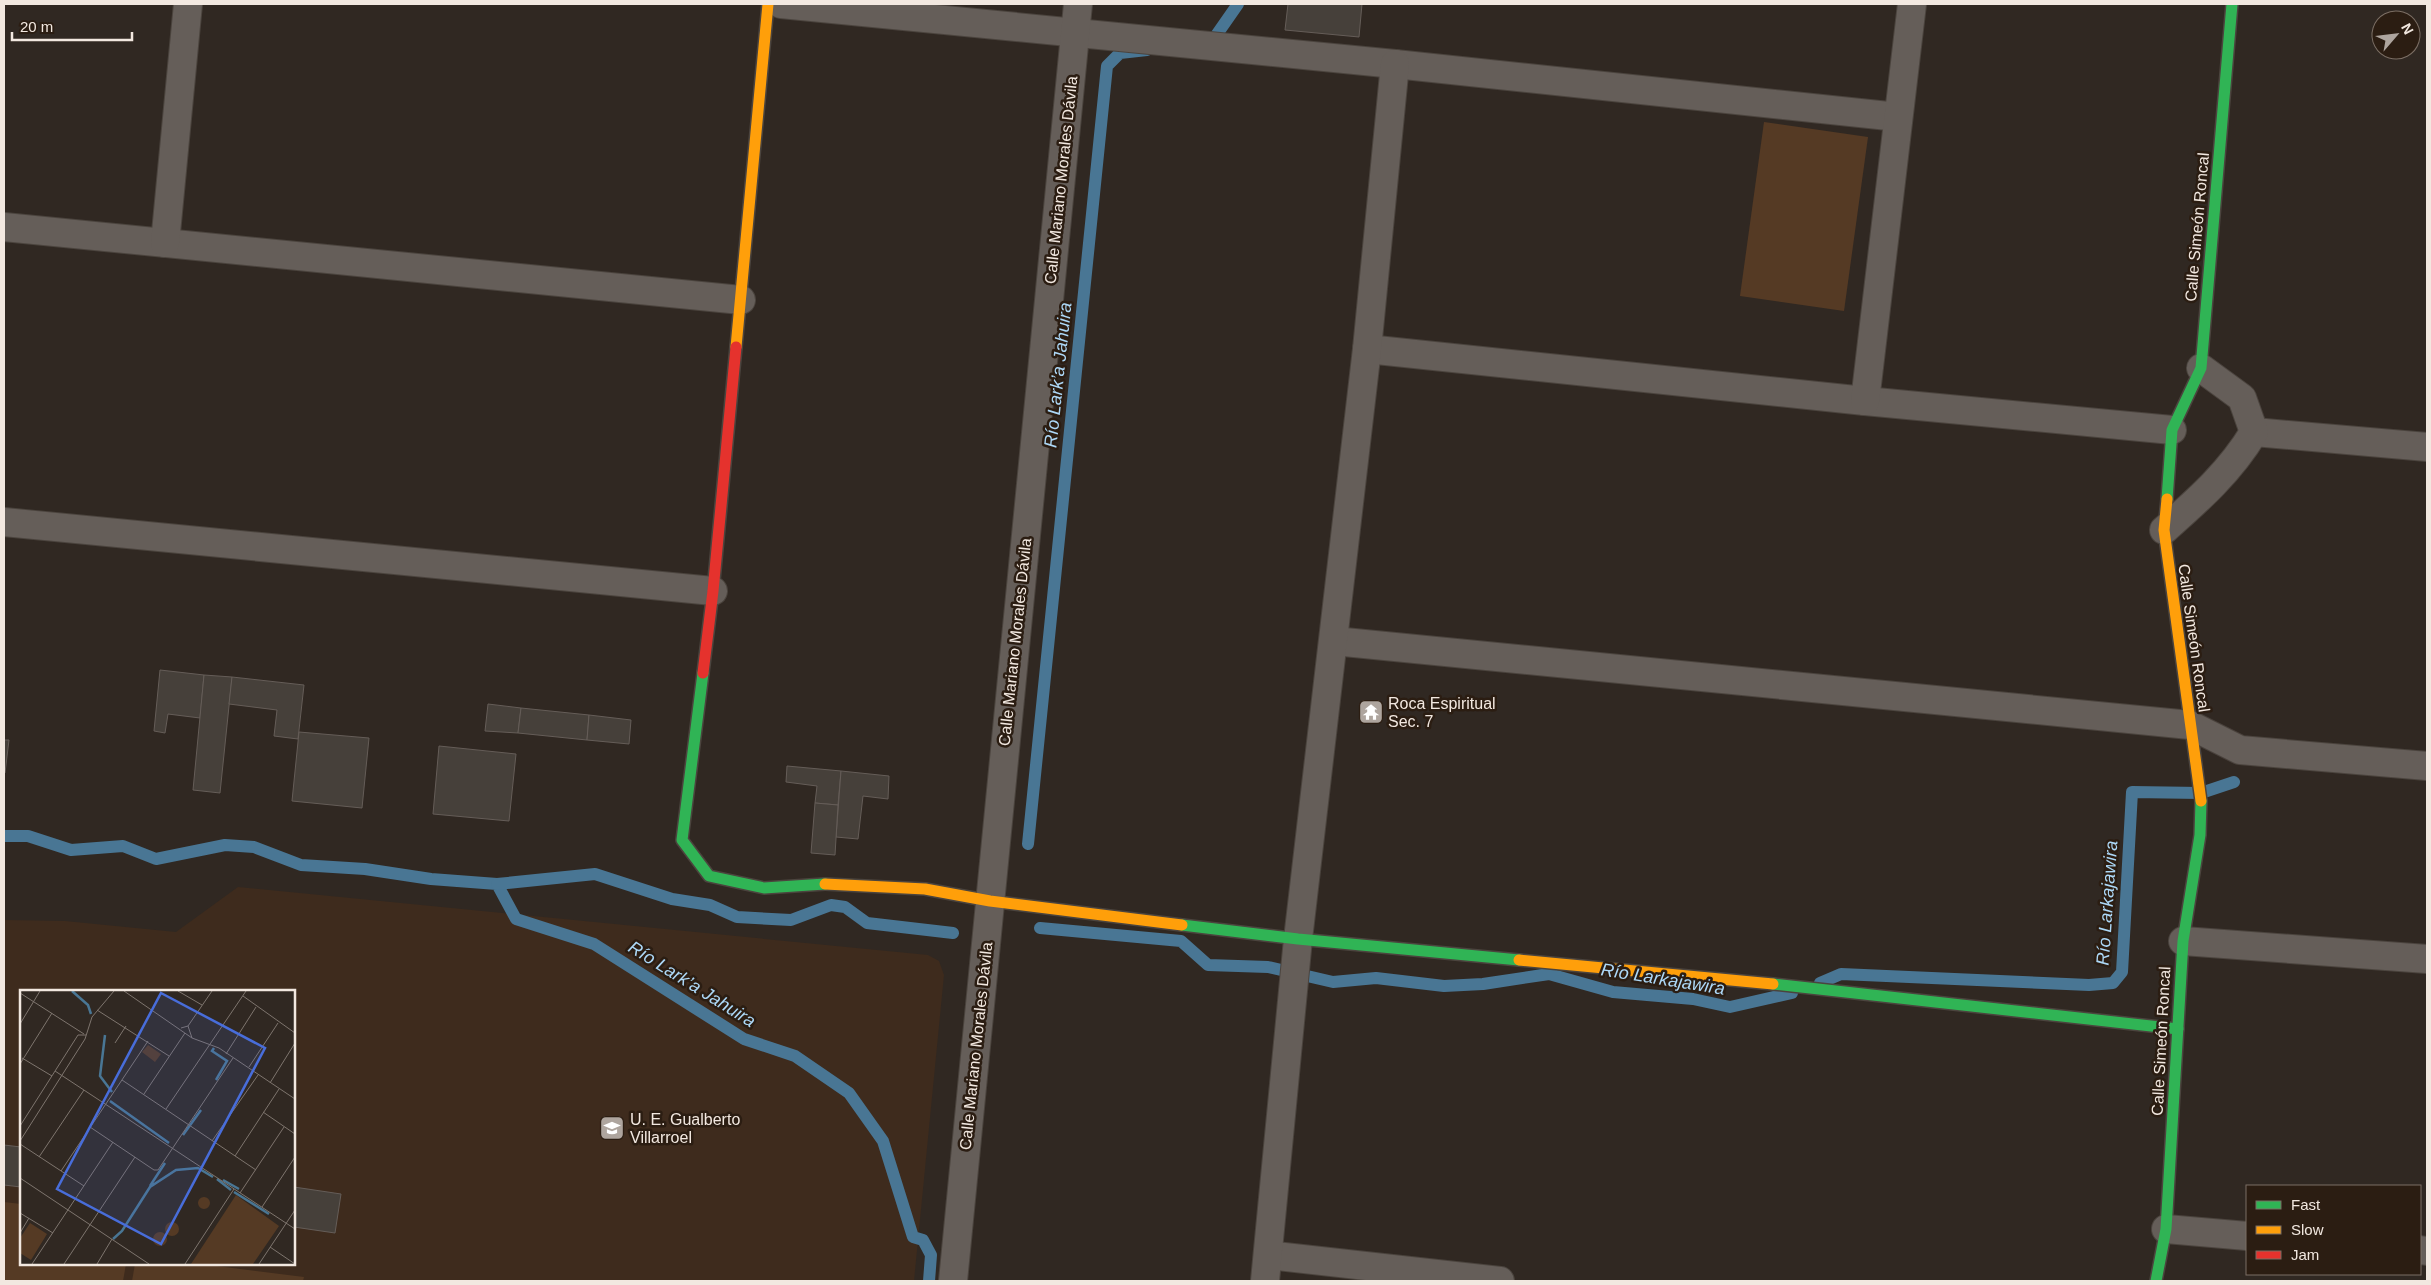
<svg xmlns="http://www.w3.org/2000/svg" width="2431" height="1285" font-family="Helvetica,sans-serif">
<rect width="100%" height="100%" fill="#302822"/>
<!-- built -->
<path fill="#3e2b1d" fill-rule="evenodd" d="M238,887L928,955L939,961L944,975L914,1281H4V920L65,921L176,932ZM21,991H294V1264H21Z"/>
<!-- green -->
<g fill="#553a24">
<path d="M1764,122L1868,137L1844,311L1740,296Z"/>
<path d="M4,1202L21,1204V1264H126L123,1281H4Z"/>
<path d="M135,1264H201L304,1277L303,1281H132Z"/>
</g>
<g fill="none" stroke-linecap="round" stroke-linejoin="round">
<!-- stream -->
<g stroke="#497694" stroke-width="12">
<path d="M1206,43L1215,37L1238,4"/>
<path d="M4,836H28L71,850L123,846L156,859L225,845L254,847L301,865L365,869L431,879L497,884L516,919L594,944L744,1039L795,1056L849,1093L883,1141L913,1237L923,1240L931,1255L929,1281"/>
<path d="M1028,844L1107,66L1120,53L1147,50"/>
<path d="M497,884L595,874L672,899L710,905L737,917L791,920L831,905L845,907L867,923L953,933"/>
<path d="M1040,928L1181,941L1208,965L1268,967L1333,982L1376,978L1444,986L1483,984L1549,974L1613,992L1693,999L1730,1007L1792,993"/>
<path d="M1820,983L1841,974L2089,985L2113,983L2122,972L2132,792L2201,793L2234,782"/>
</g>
</g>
<!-- building -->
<g fill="#46403a" stroke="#655d58">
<path d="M1288,4H1362L1359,37L1285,30Z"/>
<path d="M160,670L204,675L200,718L168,714L165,733L154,731Z"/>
<path d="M204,675L232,677L220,793L193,790Z"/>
<path d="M232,677L304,685L298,739L274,736L277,710L229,704Z"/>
<path d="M488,704L521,708L518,733L485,731Z"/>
<path d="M521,708L589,715L587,740L518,733Z"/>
<path d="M589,715L631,720L629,744L587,740Z"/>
<path d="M299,732L369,738L362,808L292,801Z"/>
<path d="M4,740H9L5,773L4,772Z"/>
<path d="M439,746L516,754L509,821L433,814Z"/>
<path d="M787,766L841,771L838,805L815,803L817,786L786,782Z"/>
<path d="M841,771L889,776L888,799L863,796L858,839L836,837Z"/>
<path d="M815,803L838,805L835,855L811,853Z"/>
<path d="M4,1145L21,1147V1187L4,1185Z"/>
<path d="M294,1187L341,1194L335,1233L294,1227Z"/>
</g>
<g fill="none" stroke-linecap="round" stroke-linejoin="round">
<defs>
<g id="street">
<path d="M781,4L1395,64L1898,117"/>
<path d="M4,227L741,300"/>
<path d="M165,243L188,4"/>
<path d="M1367,349L1865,401L2172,430"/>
<path d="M1865,401L1912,4"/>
<path d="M2254,432L2427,447"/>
<path d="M4,522L713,591"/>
<path d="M2164,530C2198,500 2230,472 2254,432L2242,398L2201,368"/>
<path d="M1334,641L2190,725L2240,750L2427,766"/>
<path d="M2183,941L2427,959"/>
<path d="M2166,1229L2247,1236"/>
<path d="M2420,1250L2427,1251"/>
<path d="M1268,1255L1500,1281"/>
<path d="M953,1281L1078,4"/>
<path d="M1265,1281L1298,939L1367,349L1395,64"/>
</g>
<g id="fast">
<path d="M2167,499L2172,430L2201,368L2232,4"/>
<path d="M703,673L682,840L709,876L764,888L825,884"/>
<path d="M1182,925L1298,939L1519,960"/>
<path d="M1773,984L2178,1029"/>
<path d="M2156,1281L2166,1229L2183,941L2200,835L2201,801"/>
</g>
<g id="slow">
<path d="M736,347L768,4"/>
<path d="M2167,499L2164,530L2201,801"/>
<path d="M825,884L925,889L990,901L1182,925"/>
<path d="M1519,960L1773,984"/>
</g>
<path id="jam" d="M703,673L713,591L736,347"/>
</defs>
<!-- street casing -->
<use href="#street" stroke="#4b443e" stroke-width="30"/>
<!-- fast casing -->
<use href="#fast" stroke="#4b443e" stroke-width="14"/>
<!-- slow casing -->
<use href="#slow" stroke="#4b443e" stroke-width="14"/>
<!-- jam casing -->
<use href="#jam" stroke="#4b443e" stroke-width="14"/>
<!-- street -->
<use href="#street" stroke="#655e59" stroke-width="28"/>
<!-- fast -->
<use href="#fast" stroke="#30b455" stroke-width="11"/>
<!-- slow -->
<use href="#slow" stroke="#ff9f0a" stroke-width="11"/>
<!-- jam -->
<use href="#jam" stroke="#e5322d" stroke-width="11"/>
</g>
<!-- icons -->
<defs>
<symbol id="temple-square" viewBox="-11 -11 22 22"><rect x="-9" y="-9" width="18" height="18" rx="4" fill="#aea59e" stroke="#2b1d12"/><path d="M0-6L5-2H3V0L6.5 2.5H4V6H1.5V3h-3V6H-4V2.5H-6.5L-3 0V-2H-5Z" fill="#fff"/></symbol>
<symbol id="school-square" viewBox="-11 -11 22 22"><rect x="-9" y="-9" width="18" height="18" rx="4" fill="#aea59e" stroke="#2b1d12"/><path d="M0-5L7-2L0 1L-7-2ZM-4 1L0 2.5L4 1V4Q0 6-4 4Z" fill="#fff"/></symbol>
</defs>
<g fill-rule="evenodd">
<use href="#temple-square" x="1357" y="698" width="28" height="28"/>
<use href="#school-square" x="598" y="1114" width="28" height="28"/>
</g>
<g text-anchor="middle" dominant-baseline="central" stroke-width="5" stroke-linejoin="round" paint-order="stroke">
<!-- street labels -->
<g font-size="16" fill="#f2e8e0" stroke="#2b1d12">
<text transform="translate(1061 180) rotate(-84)">Calle Mariano Morales Dávila</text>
<text transform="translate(2197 227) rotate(-85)">Calle Simeón Roncal</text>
<text transform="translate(2194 638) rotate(82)">Calle Simeón Roncal</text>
<text transform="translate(1015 642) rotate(-84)">Calle Mariano Morales Dávila</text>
<text transform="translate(2161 1041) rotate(-87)">Calle Simeón Roncal</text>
<text transform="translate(976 1046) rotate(-84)">Calle Mariano Morales Dávila</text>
</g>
<!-- poi labels -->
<g font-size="16" fill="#f2e8e0" stroke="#2b1d12" text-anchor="start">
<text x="1388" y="703">Roca Espiritual<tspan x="1388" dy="18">Sec. 7</tspan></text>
<text x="630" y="1119">U. E. Gualberto<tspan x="630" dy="18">Villarroel</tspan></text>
</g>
<!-- water labels -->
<g font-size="18" font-style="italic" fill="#add8f7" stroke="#2b1d12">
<text transform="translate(1058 375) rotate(-84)">Río Lark’a Jahuira</text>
<text transform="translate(2107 903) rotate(-86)">Río Larkajawira</text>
<text transform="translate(1663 979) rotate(9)">Río Larkajawira</text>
<text transform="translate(692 984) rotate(32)">Río Lark’a Jahuira</text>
</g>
</g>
<!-- overview -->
<g transform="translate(20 990)">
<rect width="275" height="275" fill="#302822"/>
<path d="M128,55L141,64L135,72L122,62ZM216,205L259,236L233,274H171ZM178 213a6 6 0 1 1 12 0a6 6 0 1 1-12 0ZM145 239a7 7 0 1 1 14 0a7 7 0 1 1-14 0ZM10,233L27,244L11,270L0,263V248ZM133 249a7 7 0 1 1 14 0a7 7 0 1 1-14 0Z" fill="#553a24"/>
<path fill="none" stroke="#497694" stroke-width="2.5" d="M52,1L68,15L71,24M85,45L80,86L92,102M194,58L192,61L207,71L196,90M90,111L149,153M163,145L181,120M197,189L211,200M203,190L219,199M130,196L145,173M214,202L249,224M93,249L102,241L130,197L156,180L178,178L193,187"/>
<path fill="none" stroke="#7e756e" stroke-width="1" d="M104,1L172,48L199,58L275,109M158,1L182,15M0,3L64,44M223,6L275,43M77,20L149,66M0,34L20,1M168,36L192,1M161,38L168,36L172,48M95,53L106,36M206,64L236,17M2,68L32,86M0,74L32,23M229,77L258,33M35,81L275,239M102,90L236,180M250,93L275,53M124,104L165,43M146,119L226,1M243,122L275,144M0,136L58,45H66M70,137L134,180H138L213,68M0,151L65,49L72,27L94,1M192,151L238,85M0,154L64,196M215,166L259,99M19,167L64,100M41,181L128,51M0,188L129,274M220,203L264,137M242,217L275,167M0,223L33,243M0,243L9,228M250,257L275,274M12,274L93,152M44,274L115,167M77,274L92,249M165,274L214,199M239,274L275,220"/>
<path fill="#486dda" fill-opacity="0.15" stroke="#486dda" stroke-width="2.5" d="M141,3L245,58L141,254L37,199Z"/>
<rect width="275" height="275" fill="none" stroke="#f2e8e0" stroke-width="2.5"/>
</g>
<!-- border -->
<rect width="2431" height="1285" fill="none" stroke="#f2e8e0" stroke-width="10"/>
<!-- legend -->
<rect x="2246" y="1185" width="175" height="90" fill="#2b1d12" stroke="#7b6e64"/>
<rect x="2256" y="1201" width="25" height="8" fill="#30b455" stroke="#7b6e64"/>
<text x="2291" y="1210" font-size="15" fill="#f2e8e0">Fast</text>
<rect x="2256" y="1226" width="25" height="8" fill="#ff9f0a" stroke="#7b6e64"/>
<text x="2291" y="1235" font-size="15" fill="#f2e8e0">Slow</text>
<rect x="2256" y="1251" width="25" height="8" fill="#e5322d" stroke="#7b6e64"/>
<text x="2291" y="1260" font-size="15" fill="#f2e8e0">Jam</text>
<!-- north arrow -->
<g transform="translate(2396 35) rotate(62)"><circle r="24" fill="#2b1d12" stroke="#7b6e64"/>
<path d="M0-4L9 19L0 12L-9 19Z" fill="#aea59e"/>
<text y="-8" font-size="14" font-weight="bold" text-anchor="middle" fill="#f2e8e0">N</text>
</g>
<!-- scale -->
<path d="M12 32v8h120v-8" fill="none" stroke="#f2e8e0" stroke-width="2.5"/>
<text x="20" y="32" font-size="15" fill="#f2e8e0" stroke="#2b1d12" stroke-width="4" paint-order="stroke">20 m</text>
</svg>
